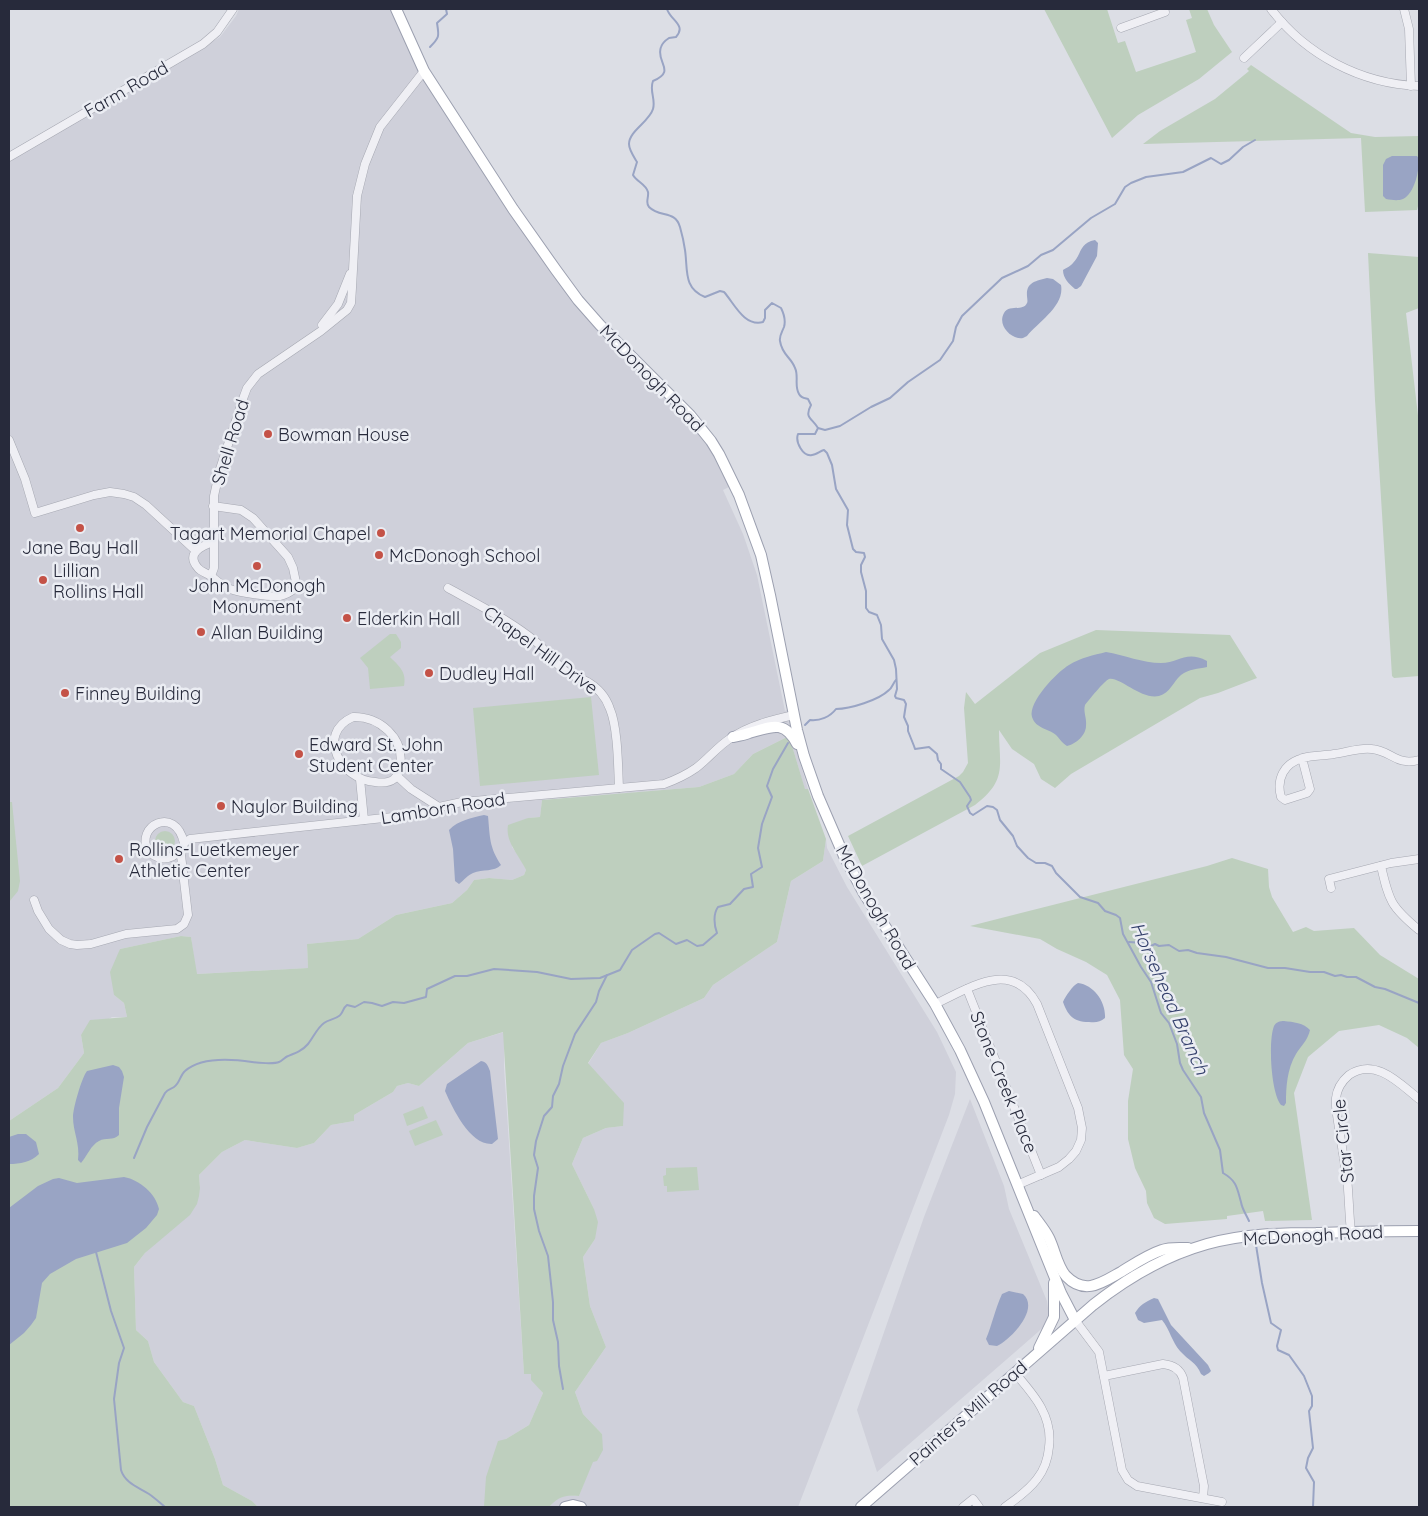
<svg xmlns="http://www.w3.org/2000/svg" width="1428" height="1516" font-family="Quicksand,sans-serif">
<rect width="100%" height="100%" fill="#dcdee5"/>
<!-- built -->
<g fill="#cfd0da">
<path d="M239,9H392L412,58L429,87L530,240L686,416L706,441L723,470L731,486L723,490L743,534L757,575L785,711L787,710L795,746L808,789L805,790L793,749L787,737L753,754L734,774L699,787L542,800L540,817L528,818L512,847L522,861L526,870L524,875L512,880L489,878L474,880L467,890L452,903L396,915L358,939L307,944L308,968L196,974L191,937L181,936L120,949L114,995L124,1003L127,1017H112L81,1035L84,1053L58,1088L9,1121V162L99,108L119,102L130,91L220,37L236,16Z"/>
<path d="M826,839L827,848L847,887L937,1032L956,1072L955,1094L949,1115L798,1507H549L556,1499L567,1495L579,1496L602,1434L583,1414L575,1392L606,1347L590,1306L583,1257L595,1239L594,1209L572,1164L583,1138L606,1128L623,1126L588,1064L601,1043L628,1033L704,998L713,985L777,942L791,881L823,861Z"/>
<path d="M504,1032V1067L524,1374H531L532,1380L543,1393L529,1425L506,1439L484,1506L485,1507H258L252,1501L223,1485L215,1459L194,1406L183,1402L154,1362L148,1341L136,1330L134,1267L145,1253L200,1188L199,1175L222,1152L245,1140L297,1148L314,1143L331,1125L354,1121V1115L393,1092L397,1086L408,1083L419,1086L468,1043Z"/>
<path d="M970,1099L1004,1186L1009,1209L1047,1301L1049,1315L1043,1327L1038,1332L877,1472L857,1410L924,1217Z"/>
</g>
<!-- green -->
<g fill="#becfbe">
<path d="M1044,9H1107L1118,43L1125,41L1136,72L1196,52L1186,20L1192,18L1189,9H1207L1214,25L1232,52L1199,79L1138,115L1112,138Z"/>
<path d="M1251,65L1351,133L1375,137L1419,136V202L1417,210L1365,212L1361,138L1143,144L1160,131L1215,99L1249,71L1247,69Z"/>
<path d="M1368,253L1419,257V308L1406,313L1419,424V676L1394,678L1392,676L1375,400Z"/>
<path d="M1096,630L1230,635L1257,678L1218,693L1200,698L1071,774L1055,788L1041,779L1034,764L1012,749L999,730C999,765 1008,780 975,805L862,866L848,836L959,776L963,772L968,763L964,708L966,692L975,704L1040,653Z"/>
<path d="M390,634H396L401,642V648L390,657C399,666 407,672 404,686L370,689L368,668L360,658Z"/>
<path d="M591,697L599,775L480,786L473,708Z"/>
<path d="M787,737L793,749L805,789H808L826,839L823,861L791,881L777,942L713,985L704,998L628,1033L601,1043L588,1063L624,1103L623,1126L606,1128L583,1138L572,1164L594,1209L598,1222L595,1239L583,1257L590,1306L606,1347L575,1392L583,1414L602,1434L603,1450L597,1461L593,1462L579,1496C565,1495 559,1496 549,1507L484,1506L486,1477L498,1441L506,1439L529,1425L543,1393L531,1380V1374H524L503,1032L468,1043L419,1086L408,1083L397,1086L393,1092L354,1115V1121L331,1125L314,1143L297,1148L245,1140L222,1152L199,1175L200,1188L199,1196L197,1204L190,1215L145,1253L134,1267L136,1330L148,1341L154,1362L183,1402L194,1406L215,1459L223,1485L252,1501L258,1507H9V1121L58,1088L84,1053L81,1035L90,1020L127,1017L124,1003L114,995L110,972L120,949L181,936L191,937L197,974L308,968L307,944L358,939L396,915L452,903L467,890L474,880L489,878L512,880L524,875L526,870C519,855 505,842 508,825L528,818L540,817L542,800L699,787L734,774L753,754Z"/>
<path d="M9,802H12L20,881L18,891L9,902Z"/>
<circle cx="165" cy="841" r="10"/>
<path d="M1232,858L1268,869L1269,887L1272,897L1293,932L1306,927L1314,931L1354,928L1380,955L1419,979V1048L1407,1038L1379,1025L1339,1031L1308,1057L1294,1093L1312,1220L1265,1221L1263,1211L1227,1216V1219L1165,1224L1154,1218L1147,1203L1146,1191L1135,1168L1128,1139V1101L1133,1069L1124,1055L1120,1000L1107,975L1086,962L1057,949L1040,939L970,926L1207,866Z"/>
<path d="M423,1106L428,1118L407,1126L403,1114Z"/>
<path d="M436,1120L443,1135L415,1146L409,1131Z"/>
<path d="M697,1167L699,1190L667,1192V1186H664L663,1176L666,1175V1168Z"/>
</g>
<!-- water -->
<g fill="#99a4c4">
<path d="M1392,156H1417L1419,159C1419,170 1415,193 1403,199C1398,201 1392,200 1386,199L1383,196V165L1386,159Z"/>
<path d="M1095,240L1098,243L1097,256L1081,286L1077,289H1075C1069,284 1063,278 1063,270C1066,268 1071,266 1073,263C1082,254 1079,243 1095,240Z"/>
<path d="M1047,278L1053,279L1061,285C1065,306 1038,322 1027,336L1023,338C1011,340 997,325 1004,313C1009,304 1023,312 1027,303C1028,302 1027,297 1027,296C1026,282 1036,281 1047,278Z"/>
<path d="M1106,652C1124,655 1143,663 1161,663C1179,663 1186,650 1207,661V667C1198,669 1189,669 1181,675C1173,682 1170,693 1159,696C1141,700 1119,676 1109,679C1105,680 1088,701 1085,705C1083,712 1087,718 1086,726C1086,735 1076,744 1067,746C1062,743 1060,739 1056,735C1048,728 1036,729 1032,717C1028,702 1057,672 1069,665C1080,658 1094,655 1106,652Z"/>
<path d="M484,815L488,816C490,837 489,847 501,865C494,872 483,869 473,873C468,875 464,880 459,884L455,881L453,849L449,830C459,820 471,818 484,815Z"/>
<path d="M1078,983C1094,985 1106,1002 1105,1018C1100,1022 1096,1023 1089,1022C1074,1022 1068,1016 1063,1002C1065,997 1073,985 1078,983Z"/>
<path d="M1284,1021C1293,1022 1304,1023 1310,1030C1308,1040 1301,1046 1296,1054C1287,1069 1286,1087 1286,1103L1284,1106L1281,1105C1271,1093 1268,1041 1274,1026C1276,1022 1280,1021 1284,1021Z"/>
<path d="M481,1061C487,1062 488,1066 490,1071L498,1139L492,1144C470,1145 453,1109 445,1091L447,1084Z"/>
<path d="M113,1065L119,1067L122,1071L124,1077L119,1108V1135C113,1141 106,1137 99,1141C91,1145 87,1156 81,1163L78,1160C80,1143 73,1132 73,1117C73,1108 82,1077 87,1071Z"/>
<path d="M18,1134H26L36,1142L39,1154C31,1162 20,1164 9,1164V1137Z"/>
<path d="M124,1177C140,1180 156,1194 159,1209L157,1215L146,1228L127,1243L76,1259L50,1274L42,1283L36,1318L31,1325L24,1333L9,1345V1208L38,1186L53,1179L59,1178L77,1183Z"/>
<path d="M1009,1291L1023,1294C1040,1309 1011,1339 997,1346L989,1345L986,1339C992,1325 995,1309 1002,1294Z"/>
<path d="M1154,1298L1158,1299L1171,1325L1208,1365L1211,1371L1209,1373L1204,1376L1201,1374C1196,1362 1189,1361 1180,1351C1172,1342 1170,1330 1162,1320L1144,1323L1138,1320L1135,1313C1140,1305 1145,1302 1154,1298Z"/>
</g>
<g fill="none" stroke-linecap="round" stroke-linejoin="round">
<!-- stream -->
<g stroke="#99a4c4" stroke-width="2">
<path d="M667,9C670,20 687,25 676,37L669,38C666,40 662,44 661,47C655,62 677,71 653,81C649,91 656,99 653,109C649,122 629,131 629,144C629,150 634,157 637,162L633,175C637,182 646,184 648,192C649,197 645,203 649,207C660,218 675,210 680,227C682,234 684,243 685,250C688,270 683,288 705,297L720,291L724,292C734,303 744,327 763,322L765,318V310L772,303L781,308C784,314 786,320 784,327C782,332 779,336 780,341C782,355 791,357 795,368C799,376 794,386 799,394C801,398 804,398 808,399L811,405C804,418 812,418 818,428L815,434H798C795,442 803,457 812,455C816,455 820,451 824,450L827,453L832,465L836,489L848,510L847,525L853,549L856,552L864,553L865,557L861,565V572L866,591V608L869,612L877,615L881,625L882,639L894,660L896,669L897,689L895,696L896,698L904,700L906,704L904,717L908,726V731L914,746L915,749L929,747L937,754L938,760L941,764V769L960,782L970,797L971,800L967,806L970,813L973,815L987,806L993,807L997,810L1000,820L1013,836L1017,846L1028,858L1036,863H1045L1052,866L1056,873L1080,897L1098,903L1105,911L1116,915L1120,918L1123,934L1141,967L1151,982L1161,1013L1169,1023L1177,1044L1180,1063L1183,1070L1201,1097L1204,1113L1220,1150L1223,1173C1237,1181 1237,1188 1241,1202C1242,1209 1246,1214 1249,1221"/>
<path d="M430,47C440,37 439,36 437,23L447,14L446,9"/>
<path d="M818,428L825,430L840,426L871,407L890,398L908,382L940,360L953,341L956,327L962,316L1002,278L1028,266L1041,255L1053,250L1091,218L1115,204L1125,187L1131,183L1146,177L1183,172L1211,158L1221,164L1229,160L1243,147L1255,140"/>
<path d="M805,725L810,720C820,721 830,717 836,709C850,709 879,700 889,690C892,688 893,683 896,680"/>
<path d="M1129,942L1143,943L1149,947L1155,944L1159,946L1169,945L1179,951L1188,950L1197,953L1226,957L1268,968H1285L1310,972H1324L1335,976L1341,975L1347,977H1356L1375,987L1385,989L1419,1003"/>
<path d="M134,1158L147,1127L165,1093C168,1089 171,1089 174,1087C180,1083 180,1075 185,1071C201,1057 232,1059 252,1062C257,1063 275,1064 279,1062C282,1061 285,1057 288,1056C296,1053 302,1051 308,1044C313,1038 317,1028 324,1023C329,1019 338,1019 341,1014C344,1010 343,1008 347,1005L355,1007L364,1002L372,1003L382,1006L393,1002L404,1003L426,997L427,989L455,976H467L494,969L537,972L571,979L600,978L620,970L632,950L655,934L659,933L676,944L687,940L697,946L703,945L717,933C714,925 713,914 718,907L730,904L744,889L753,887L751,874L762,867L758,848L762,824L772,797L767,786L773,769L788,743"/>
<path d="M1256,1245L1262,1283L1271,1323L1281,1330L1277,1346L1278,1350L1289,1355L1304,1376L1312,1396V1406L1309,1411L1313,1448L1308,1458L1306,1468L1314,1482L1313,1507"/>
<path d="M96,1252L111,1311L124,1348L119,1363L114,1399L121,1470C125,1483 138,1487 149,1494C155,1498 160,1503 165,1507"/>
<path d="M563,1389L559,1366L558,1342L553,1320V1302L548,1256L539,1231L534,1209V1196L538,1168L534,1155L536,1141L544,1116L552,1107L553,1096L559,1084L563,1066L575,1034L596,1002L599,991L607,975"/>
</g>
<defs>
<g id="minor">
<path d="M1271,9C1306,55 1361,84 1419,86"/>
<path d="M1404,9L1409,29L1411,86"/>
<path d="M1121,28L1165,12L1164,9"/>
<path d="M1244,58L1282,22"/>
<path d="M9,157L203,44L217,32L233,9"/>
<path d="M322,325L338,304L350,274"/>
<path d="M9,440L25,479L35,513L94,495L110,492L124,494L134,497L146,505L196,551"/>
<path d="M213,506L241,510L253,518L288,557L293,568L297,587C292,591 287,595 280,596C268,597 241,593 230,589C222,586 217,581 211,576C207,573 201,572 198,568C185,553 202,546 213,542"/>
<path d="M211,576L214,568V496L220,469L244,396L247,388L258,374L321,331L347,310L351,303L352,288L357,196L365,164L380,127L424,71"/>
<path d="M448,588C477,604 509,620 535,641C546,650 554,662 565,671C572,676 578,677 586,681C597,687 606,697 610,709C618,728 618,767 619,788"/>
<path d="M353,717C379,716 405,738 400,766C399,771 398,776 394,779C389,783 381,783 375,782C341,780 315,734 353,717Z"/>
<path d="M1302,758L1310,789L1307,793L1285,800L1281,797C1276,779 1284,763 1303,758C1313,755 1323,756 1334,754C1346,753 1359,747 1372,749C1392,751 1396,766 1419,760"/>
<path d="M397,776L411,789L439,807"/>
<path d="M360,779L364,820"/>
<path d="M181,849C176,855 170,860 161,858C156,857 151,854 148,850C135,827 175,804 184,843"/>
<path d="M1381,866C1389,901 1391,907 1419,930"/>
<path d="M1331,888L1329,879L1391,863L1419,859"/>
<path d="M34,900L38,911L49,929L61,940L70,944L77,945L91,944L126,934L177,929L184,924L188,915L181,855L184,843L190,839L430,813L439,807L462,802L664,784C675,780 686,775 696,768C708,759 718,746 731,738C750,725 772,720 794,715"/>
<path d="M967,989L1041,1175"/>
<path d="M935,1004C970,988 1012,958 1037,1004L1078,1108L1082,1128L1081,1140L1076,1151L1069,1159L1059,1167L1017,1185"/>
<path d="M1351,1232C1349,1214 1349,1196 1347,1178C1344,1162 1342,1145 1339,1129C1338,1119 1335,1108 1336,1098C1337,1089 1342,1081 1349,1075C1376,1057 1400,1084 1419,1099"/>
<path d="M1075,1320L1099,1352L1122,1470L1128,1480L1137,1486L1222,1502"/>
<path d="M1104,1376L1163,1364C1173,1365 1180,1369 1183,1378L1202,1476L1204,1486L1203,1498"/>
<path d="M963,1507L973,1499L979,1507"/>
<path d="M1005,1507C1016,1499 1028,1491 1037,1479C1044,1470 1048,1459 1049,1447C1053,1416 1034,1395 1015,1373"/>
</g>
<g id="major">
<path d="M396,9L424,71L513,209L556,270L578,300L600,325L690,415L711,441L719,454L739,495L761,555L770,595L797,730L804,756L818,796L844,856L863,892L935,1004L960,1050L984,1102L1061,1293L1075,1320"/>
<path d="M733,737C738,736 744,735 749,733C771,727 784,719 797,744"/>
<path d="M1034,1216C1039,1223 1045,1230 1049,1238C1055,1250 1057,1266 1066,1276C1085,1296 1103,1282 1121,1272C1134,1264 1147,1255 1162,1250C1170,1247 1179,1248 1188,1248"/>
<path d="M1039,1348L1054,1317V1283"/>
<path d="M565,1507L573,1505L581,1507"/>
<path d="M861,1507L1093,1305C1127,1278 1164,1256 1207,1244C1243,1234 1279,1233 1316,1233C1351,1232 1385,1231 1419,1231"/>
</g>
</defs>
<!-- minor casing -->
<use href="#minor" stroke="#a6a8b2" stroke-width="9"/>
<!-- major casing -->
<use href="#major" stroke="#9ca0b0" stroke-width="12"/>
<!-- minor -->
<use href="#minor" stroke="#efeff4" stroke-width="8"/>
<!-- major -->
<use href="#major" stroke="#fff" stroke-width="10"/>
</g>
<!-- markers -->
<g fill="#c45247" stroke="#ebedf3" stroke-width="2">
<circle cx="268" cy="434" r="5"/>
<circle cx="80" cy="528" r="5"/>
<circle cx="381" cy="533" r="5"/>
<circle cx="379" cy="555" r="5"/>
<circle cx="257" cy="566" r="5"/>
<circle cx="43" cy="580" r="5"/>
<circle cx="347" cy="618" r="5"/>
<circle cx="201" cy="632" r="5"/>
<circle cx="429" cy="673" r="5"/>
<circle cx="65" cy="693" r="5"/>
<circle cx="299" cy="754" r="5"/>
<circle cx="221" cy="806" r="5"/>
<circle cx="119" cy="859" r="5"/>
</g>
<g text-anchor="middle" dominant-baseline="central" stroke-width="5" stroke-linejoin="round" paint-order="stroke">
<!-- street labels -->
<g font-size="18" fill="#272a3b" stroke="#ebedf3">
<text transform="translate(126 89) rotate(-30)">Farm Road</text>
<text transform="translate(652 378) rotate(46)">McDonogh Road</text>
<text transform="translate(230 442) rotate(-73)">Shell Road</text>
<text transform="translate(541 650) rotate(36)">Chapel Hill Drive</text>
<text transform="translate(443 808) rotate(-9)">Lamborn Road</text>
<text transform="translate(876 907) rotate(60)">McDonogh Road</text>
<text transform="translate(1004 1082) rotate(68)">Stone Creek Place</text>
<text transform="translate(1343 1141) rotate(-96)">Star Circle</text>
<text transform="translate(1313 1235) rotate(-3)">McDonogh Road</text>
<text transform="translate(968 1413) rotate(-41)">Painters Mill Road</text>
</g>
<!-- poi labels -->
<g font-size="18" fill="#272a3b" stroke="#ebedf3" text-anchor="start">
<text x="278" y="434">Bowman House</text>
<text x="371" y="533" text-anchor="end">Tagart Memorial Chapel</text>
<text x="80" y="547" text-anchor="middle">Jane Bay Hall</text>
<text x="389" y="555">McDonogh School</text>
<text x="53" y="570">Lillian<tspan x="53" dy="21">Rollins Hall</tspan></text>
<text x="257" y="585" text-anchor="middle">John McDonogh<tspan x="257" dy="21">Monument</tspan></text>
<text x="357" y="618">Elderkin Hall</text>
<text x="211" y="632">Allan Building</text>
<text x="439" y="673">Dudley Hall</text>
<text x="75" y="693">Finney Building</text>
<text x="309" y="744">Edward St. John<tspan x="309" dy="21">Student Center</tspan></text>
<text x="231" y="806">Naylor Building</text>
<text x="129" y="849">Rollins-Luetkemeyer<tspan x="129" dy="21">Athletic Center</tspan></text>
</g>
<!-- water labels -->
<g font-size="19" font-style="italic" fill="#34406c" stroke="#ebedf3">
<text transform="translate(1170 998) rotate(66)">Horsehead Branch</text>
</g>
</g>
<!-- border -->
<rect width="1428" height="1516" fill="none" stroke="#272a3b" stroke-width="20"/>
</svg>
